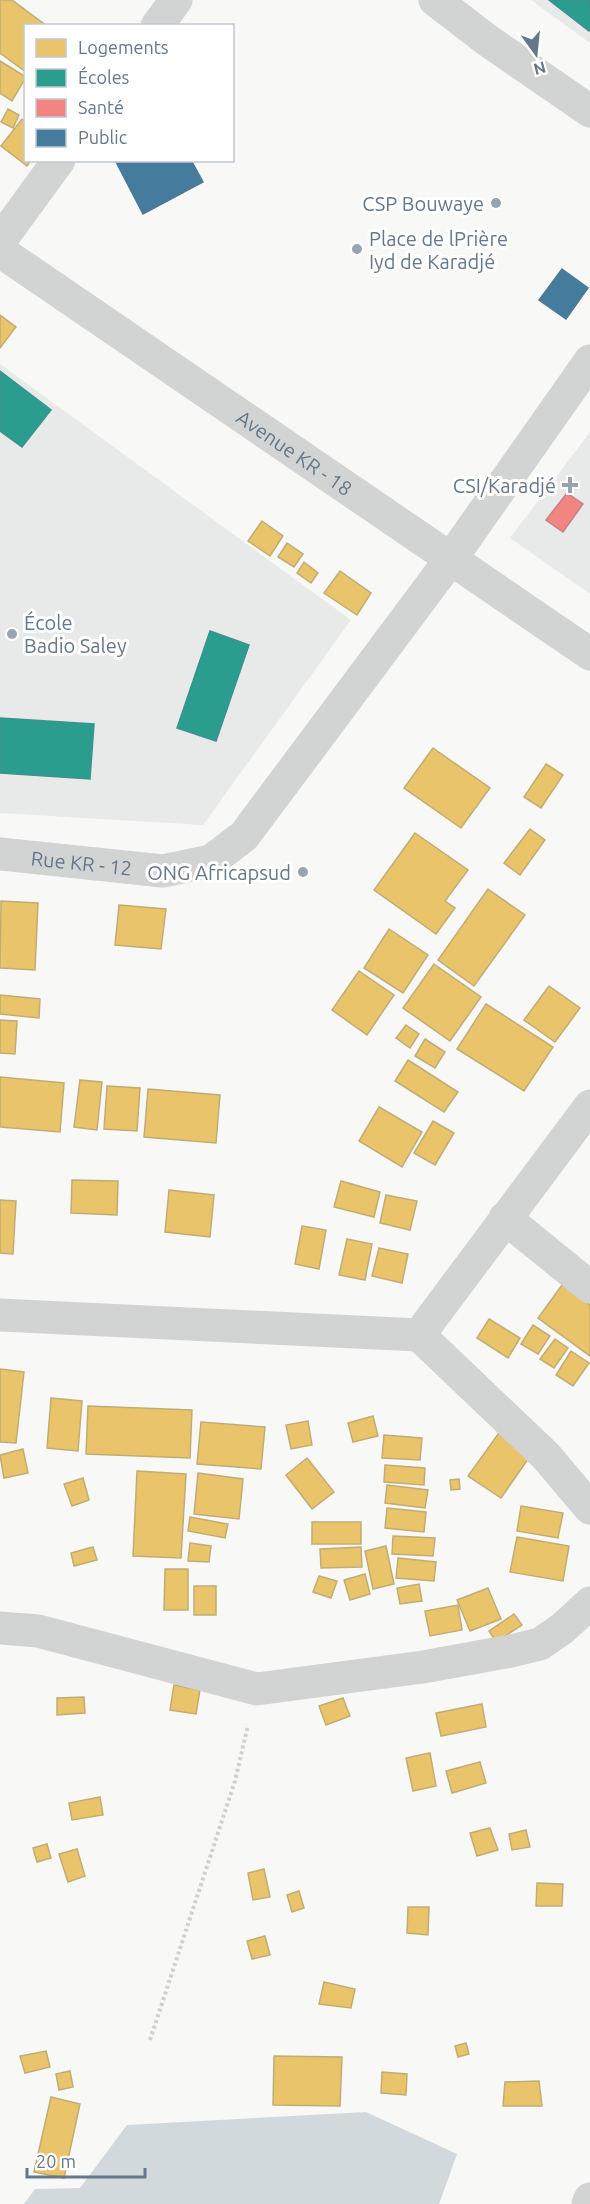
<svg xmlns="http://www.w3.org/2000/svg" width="590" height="2204" font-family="Ubuntu,sans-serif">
<rect width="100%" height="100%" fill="#f8f8f7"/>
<!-- built -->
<g fill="#e8eae9">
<path d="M531,0H590V43Z"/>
<path d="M0,364L351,620L203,825L0,813Z"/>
<path d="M590,432V594L510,538Z"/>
</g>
<!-- water -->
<path fill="#d2d9dd" d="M366,2112L457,2154L439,2204H24L35,2189L80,2188L127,2125Z"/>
<!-- homes -->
<g fill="#e9c46a" stroke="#c1ad74" stroke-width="1.5">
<path d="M0,0H12L47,26H26V72L0,53Z"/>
<path d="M0,61L26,77L12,101L0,93Z"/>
<path d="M8,109L19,115L13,128L1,122Z"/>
<path d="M22,119L26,122V160H31L27,166L1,146Z"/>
<path d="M0,315L16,327L0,348Z"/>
<path d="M262,521L283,536L270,556L248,541Z"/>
<path d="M287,543L303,554L294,567L278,557Z"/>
<path d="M304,562L318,573L311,583L297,573Z"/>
<path d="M340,571L371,593L357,615L324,593Z"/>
<path d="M433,748L490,788L461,828L404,788Z"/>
<path d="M546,764L563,775L541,808L524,797Z"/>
<path d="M530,829L545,840L520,875L504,863Z"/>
<path d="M415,833L468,870L445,901L455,908L436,934L374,890Z"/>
<path d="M488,889L525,915L474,986L438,960Z"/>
<path d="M1,901L38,903L35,970L0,968Z"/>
<path d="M119,905L166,909L161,949L115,945Z"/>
<path d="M389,929L428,955L403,993L364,968Z"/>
<path d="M434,964L481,997L450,1041L403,1008Z"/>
<path d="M359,971L394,995L367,1035L332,1010Z"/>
<path d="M549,986L580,1008L555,1042L524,1020Z"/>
<path d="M0,995L40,999L39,1018L0,1014Z"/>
<path d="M486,1004L553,1047L524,1091L457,1049Z"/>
<path d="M0,1020L17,1021L15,1054L0,1053Z"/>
<path d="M406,1025L419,1034L410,1048L396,1038Z"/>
<path d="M425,1039L445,1052L435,1068L415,1056Z"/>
<path d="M408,1060L458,1092L444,1112L395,1081Z"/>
<path d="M0,1077L64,1083L60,1132L0,1127Z"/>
<path d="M80,1080L102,1082L97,1130L74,1127Z"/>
<path d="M107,1086L140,1088L137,1131L104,1129Z"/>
<path d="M148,1089L220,1095L216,1143L144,1137Z"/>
<path d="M379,1107L422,1132L402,1167L359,1141Z"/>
<path d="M433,1121L454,1133L435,1165L414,1153Z"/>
<path d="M72,1180L118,1181L117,1215L71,1213Z"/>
<path d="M341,1181L380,1192L374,1217L334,1207Z"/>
<path d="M169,1190L214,1195L210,1237L165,1232Z"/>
<path d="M386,1195L417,1201L410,1230L380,1223Z"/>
<path d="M0,1200L16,1201L13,1254L0,1253Z"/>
<path d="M302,1226L326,1230L319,1269L295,1264Z"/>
<path d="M347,1239L372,1244L365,1280L339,1275Z"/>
<path d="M379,1248L408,1254L402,1283L372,1276Z"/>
<path d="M562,1285L590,1305V1356L538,1318Z"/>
<path d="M489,1319L520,1338L508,1358L477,1338Z"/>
<path d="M533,1325L550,1336L538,1354L521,1344Z"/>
<path d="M555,1339L568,1348L554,1368L540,1359Z"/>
<path d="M571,1351L589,1363L573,1386L556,1375Z"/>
<path d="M0,1369L24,1372L16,1443L0,1442Z"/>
<path d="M51,1398L82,1401L78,1451L47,1448Z"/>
<path d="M88,1406L192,1410L190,1458L86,1454Z"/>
<path d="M373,1416L378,1436L353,1442L348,1423Z"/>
<path d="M308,1421L312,1445L291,1449L286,1425Z"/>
<path d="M201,1422L265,1427L261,1469L197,1464Z"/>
<path d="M501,1430L533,1452L501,1498L468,1476Z"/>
<path d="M384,1435L422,1438L420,1460L382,1458Z"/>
<path d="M23,1449L28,1473L4,1478L0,1455Z"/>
<path d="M307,1458L334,1492L312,1509L286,1475Z"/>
<path d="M385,1465L425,1468L424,1485L384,1482Z"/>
<path d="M137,1471L186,1474L181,1558L133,1556Z"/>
<path d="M198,1473L243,1479L239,1519L194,1514Z"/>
<path d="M83,1478L89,1500L72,1506L64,1484Z"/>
<path d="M459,1479L460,1489L451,1490L450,1480Z"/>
<path d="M387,1485L428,1490L425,1508L385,1503Z"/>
<path d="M521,1506L563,1513L558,1538L517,1531Z"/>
<path d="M387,1508L426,1512L424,1532L385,1528Z"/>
<path d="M190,1517L228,1524L225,1538L188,1531Z"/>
<rect x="312" y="1522" width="49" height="22"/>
<path d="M393,1536L435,1538L433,1556L392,1554Z"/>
<path d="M517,1537L569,1546L563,1581L510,1572Z"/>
<path d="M190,1543L211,1546L209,1562L188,1561Z"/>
<path d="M386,1546L394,1584L373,1589L365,1551Z"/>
<path d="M93,1547L97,1560L74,1566L71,1553Z"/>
<path d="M361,1547L362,1567L321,1568L320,1549Z"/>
<path d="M398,1558L436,1562L434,1581L396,1578Z"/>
<path d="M165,1569H188V1610H164Z"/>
<path d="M365,1574L370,1594L350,1600L344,1580Z"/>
<path d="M319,1576L337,1581L331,1598L313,1592Z"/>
<path d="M419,1584L422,1601L400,1604L397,1588Z"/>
<rect x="194" y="1586" width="22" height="29"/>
<path d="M488,1588L501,1619L470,1631L457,1600Z"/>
<path d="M458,1605L462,1630L430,1636L425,1611Z"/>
<path d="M514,1614L522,1625L496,1642L489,1631Z"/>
<path d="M174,1685L200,1690L196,1714L170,1710Z"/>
<path d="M84,1697L85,1713L57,1715V1698Z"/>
<path d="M343,1698L350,1716L326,1725L319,1706Z"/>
<path d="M482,1704L486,1727L441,1736L436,1713Z"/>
<path d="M430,1753L436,1786L413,1791L406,1758Z"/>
<path d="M480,1762L486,1783L452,1793L446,1771Z"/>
<path d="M100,1797L103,1815L72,1820L69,1803Z"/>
<path d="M490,1828L498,1850L477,1856L470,1833Z"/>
<path d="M526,1830L530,1847L512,1850L509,1834Z"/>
<path d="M47,1844L51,1858L37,1862L33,1848Z"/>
<path d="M77,1849L85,1876L68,1882L59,1854Z"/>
<path d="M264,1869L270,1897L253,1900L248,1873Z"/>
<path d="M537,1883L563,1884L562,1906H536Z"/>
<path d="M299,1891L304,1908L292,1912L287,1895Z"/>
<path d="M408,1907H429L428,1935L407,1933Z"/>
<path d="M265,1936L270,1955L252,1959L247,1941Z"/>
<path d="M324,1982L355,1989L351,2008L319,2004Z"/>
<path d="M466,2043L469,2054L458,2057L455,2046Z"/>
<path d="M46,2051L50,2067L25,2073L20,2056Z"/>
<path d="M274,2056L342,2057L340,2106L273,2105Z"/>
<path d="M70,2071L73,2087L59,2090L56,2074Z"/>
<path d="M382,2072L407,2074L406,2095L381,2093Z"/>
<path d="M539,2081L542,2106H503L505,2082Z"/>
<path d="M51,2097L80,2104L64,2178L34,2172Z"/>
</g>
<!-- schools -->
<g fill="#2a9d8f" stroke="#3c928e" stroke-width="1.5">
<path d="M549,0H590V30L589,31Z"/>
<path d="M0,371L51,410L22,447L0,431Z"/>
<path d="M210,631L249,645L216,741L177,728Z"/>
<path d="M0,718L94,724L90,779L0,773Z"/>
</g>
<!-- health -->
<path fill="#f28482" stroke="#c88084" stroke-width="1.5" d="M567,493L583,504L563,532L546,520Z"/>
<!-- public -->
<g fill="#457b9d" stroke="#4f7a97" stroke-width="1.5">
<path d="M115,160H191L203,182L143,214Z"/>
<path d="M562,269L588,288L566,319L539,300Z"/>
</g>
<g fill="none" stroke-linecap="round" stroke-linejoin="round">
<!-- path -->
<path stroke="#cecfd0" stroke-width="4" stroke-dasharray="3 3" stroke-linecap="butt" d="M150,2040L235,1781L248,1725"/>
<!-- street -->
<g stroke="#d2d3d3" stroke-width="33">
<path d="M435,0L487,40L590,111"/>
<path d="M157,26L176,0"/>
<path d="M0,241L59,160"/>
<path id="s1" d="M0,251L590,654"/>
<path id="s2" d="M0,854L163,871L211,861L244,836L450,560L590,361"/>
<path d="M505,1218L590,1287"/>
<path d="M0,1315L419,1335L546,1456L590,1508"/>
<path d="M419,1335L590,1106"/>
<path d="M0,1628L38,1631L257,1689L423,1667L511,1651L540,1644L563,1628L590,1603"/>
<path d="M588,2204L590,2199"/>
</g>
</g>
<!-- markers -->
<g fill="#98a4b0" stroke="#fff" stroke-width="2">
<circle cx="496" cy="203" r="6"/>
<circle cx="357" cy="249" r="6"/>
<path d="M567 476h6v6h6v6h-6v6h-6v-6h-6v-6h6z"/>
<circle cx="12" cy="634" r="6"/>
<circle cx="303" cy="872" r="6"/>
</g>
<g text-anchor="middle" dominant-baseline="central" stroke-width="6" stroke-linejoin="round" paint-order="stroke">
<!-- poi labels -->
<g font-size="20" fill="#65778a" stroke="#fff" text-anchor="end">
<text x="484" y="203">CSP Bouwaye</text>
<text x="369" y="238" text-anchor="start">Place de lPrière<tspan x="369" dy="23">Iyd de Karadjé</tspan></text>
<text x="556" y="485">CSI/Karadjé</text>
<text x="24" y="622" text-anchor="start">École<tspan x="24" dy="23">Badio Saley</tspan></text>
<text x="291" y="872">ONG Africapsud</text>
</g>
<!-- street labels -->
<g font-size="20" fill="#65778a" stroke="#fff">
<text stroke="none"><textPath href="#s1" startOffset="357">Avenue KR - 18</textPath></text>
<text stroke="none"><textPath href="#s2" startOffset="82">Rue KR - 12</textPath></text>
</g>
</g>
<!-- legend -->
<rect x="24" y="24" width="210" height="138" fill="#ffffff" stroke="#c1c9d0" stroke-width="1.5"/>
<rect x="36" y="39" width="30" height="18" fill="#e9c46a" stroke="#c1c9d0" stroke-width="1.5"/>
<text x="78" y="54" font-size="18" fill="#65778a">Logements</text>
<rect x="36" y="69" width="30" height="18" fill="#2a9d8f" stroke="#c1c9d0" stroke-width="1.5"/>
<text x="78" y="84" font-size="18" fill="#65778a">Écoles</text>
<rect x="36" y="99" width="30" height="18" fill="#f28482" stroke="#c1c9d0" stroke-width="1.5"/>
<text x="78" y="114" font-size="18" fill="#65778a">Santé</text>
<rect x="36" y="129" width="30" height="18" fill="#457b9d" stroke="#c1c9d0" stroke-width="1.5"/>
<text x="78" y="144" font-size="18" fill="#65778a">Public</text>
<!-- north arrow -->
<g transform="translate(536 54) rotate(165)" stroke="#ffffff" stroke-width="4.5" paint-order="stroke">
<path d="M0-4.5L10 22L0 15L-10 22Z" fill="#65778a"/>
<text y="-9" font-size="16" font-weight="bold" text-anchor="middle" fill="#65778a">N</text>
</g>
<!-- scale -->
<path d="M27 2168v9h118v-9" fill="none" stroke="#65778a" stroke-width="3"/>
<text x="36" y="2168" font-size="18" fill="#65778a" stroke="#ffffff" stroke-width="4.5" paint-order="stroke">20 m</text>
</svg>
